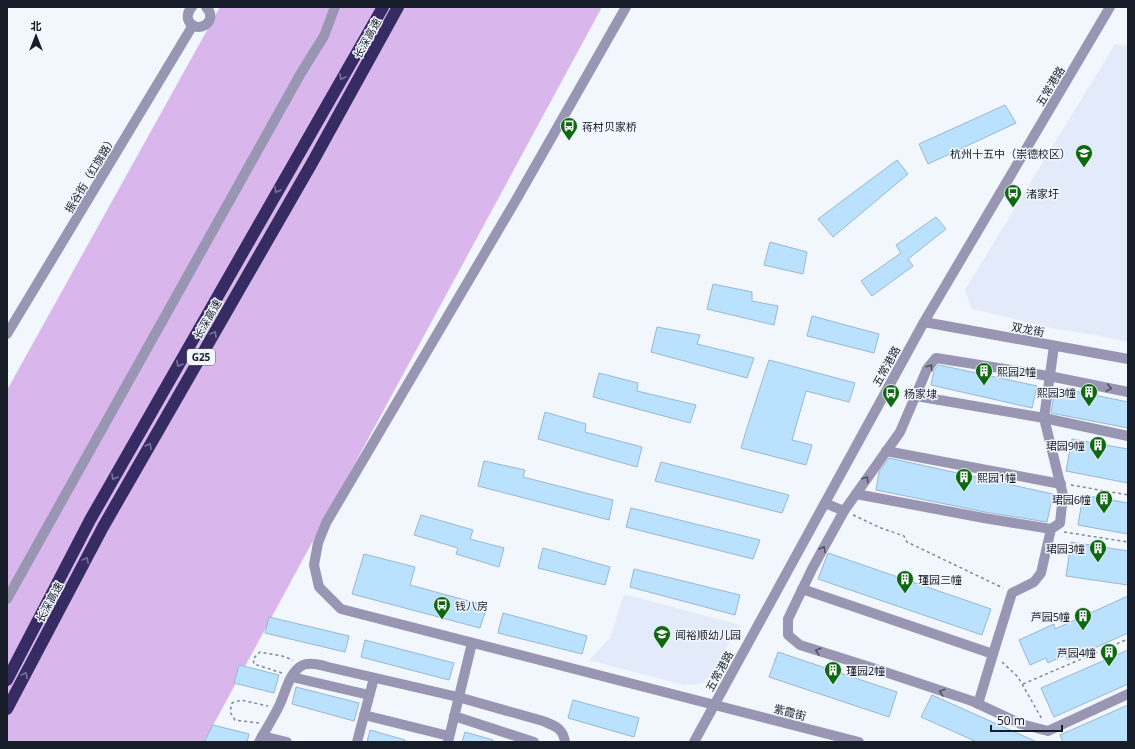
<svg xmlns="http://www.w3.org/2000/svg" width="1135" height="749" font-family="'Noto Sans','Noto Sans SC',sans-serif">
<rect width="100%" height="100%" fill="#f2f6fd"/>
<!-- built -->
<g fill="#e3ebfb">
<path d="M1115,44L1128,46V342L1095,335L1051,328L972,309L965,290Z"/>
<path d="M624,594L740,625L708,678L701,684L683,685L589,660L610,638Z"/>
</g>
<!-- green -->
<path fill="#d9b7ed" d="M220,7H602L204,742H7V390Z"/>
<!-- building -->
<g fill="#bae1fe" stroke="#97b8cf">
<path d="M1005,105L1016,123L928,164L919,144Z"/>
<path d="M897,160L908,174L833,237L818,219Z"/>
<path d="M936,217L946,229L908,259L913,266L872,296L861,281L901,253L896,245Z"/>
<path d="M770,242L807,252L803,274L764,265Z"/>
<path d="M713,284L752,292V301L778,306L774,325L707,309Z"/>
<path d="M812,316L879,334L874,353L807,336Z"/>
<path d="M657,327L700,335L697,344L754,358L747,378L651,352Z"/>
<path d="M769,360L855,383L849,402L806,391L792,440L812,445L806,465L741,448L747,428Z"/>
<path d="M939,365L1037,386L1032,408L931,385L934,370Z"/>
<path d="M599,373L638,383L637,391L696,405L690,423L593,397Z"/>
<path d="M1055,387L1128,402V428L1051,413Z"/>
<path d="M545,412L586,424L585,432L642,447L637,467L538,439Z"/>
<path d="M1072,439L1128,449V483L1066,471Z"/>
<path d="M889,458L1053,494L1047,522L985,512L876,490L879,472Z"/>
<path d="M484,461L525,470L523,477L613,500L609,520L478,486Z"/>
<path d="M661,462L789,495L782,513L655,481Z"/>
<path d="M1083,495L1128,503V534L1078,525Z"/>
<path d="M631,508L760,540L753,559L626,527Z"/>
<path d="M421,515L473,530L470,539L504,548L499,567L456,554L458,548L414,535Z"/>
<path d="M1071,542L1128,551V585L1066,576Z"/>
<path d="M543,548L610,567L605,585L538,568Z"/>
<path d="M828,553L991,609L982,635L818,579Z"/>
<path d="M364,554L415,567L410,585L487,606L480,628L352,594Z"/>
<path d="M634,569L740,595L735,615L630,587Z"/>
<path d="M1128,596V633L1068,660L1065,655L1048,663L1046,658L1030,665L1019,640L1054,624L1055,629Z"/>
<path d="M503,613L587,636L582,654L498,633Z"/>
<path d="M269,617L349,636L345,652L265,633Z"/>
<path d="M365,640L454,663L449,680L361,657Z"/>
<path d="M1128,650V684L1054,717L1041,688Z"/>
<path d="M778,652L897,692L889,717L769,677Z"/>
<path d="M239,665L279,675L274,693L234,683Z"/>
<path d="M296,687L359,703L354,721L292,704Z"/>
<path d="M932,695L1037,742H977L921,717Z"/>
<path d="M573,700L639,718L634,737L568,718Z"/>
<path d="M1128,705V742H1063L1060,735Z"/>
<path d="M213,725L249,734L247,742H204Z"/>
<path d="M370,730L405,740V742H367Z"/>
<path d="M465,732L493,740V742H462Z"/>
</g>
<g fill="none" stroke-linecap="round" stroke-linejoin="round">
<!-- path -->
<g stroke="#828791" stroke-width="1.5" stroke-dasharray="3 3" stroke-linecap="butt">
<path d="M1071,485L1128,495"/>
<path d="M853,515L881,528L904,536L907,542L1003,588"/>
<path d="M1064,532L1128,542"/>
<path d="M1002,662L1018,677L1042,719"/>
<path d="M282,673L254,664L253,659L260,652L282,656L293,660"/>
<path d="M1023,684L1128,639"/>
<path d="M259,723L235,720L230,712L232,703L241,700L268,706"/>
</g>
<!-- minor -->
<g stroke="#9896b3" stroke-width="10">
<path d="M192,7C189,10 187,14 188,19C193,36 221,23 206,7"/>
<path d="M626,7L516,200L326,523L318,543L314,565L319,587L341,609L859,742"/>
<path d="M924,322L1128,359"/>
<path d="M7,334L193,25"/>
<path d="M1128,392L1049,376L936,358L927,369L900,432L844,511L812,569L788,619V635L800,645L876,669L972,701L1021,724L1048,731L1128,694"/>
<path d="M916,396L1044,418L1128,436"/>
<path d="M886,451L1061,484"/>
<path d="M856,494L984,518L1051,529"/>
<path d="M825,503L844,511"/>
<path d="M802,589L993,654"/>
<path d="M7,599L301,73L324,36L335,7"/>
<path d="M292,677L369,695"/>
<path d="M978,704L993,654L1012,593L1034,582L1041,573L1051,529L1060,523L1063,495L1044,418L1054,346"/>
<path d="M364,715L449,736"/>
<path d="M454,716L534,742"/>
<path d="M262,736L287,742"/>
<path d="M259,742C266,729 274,717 280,704C286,691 289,672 303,665C310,662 321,665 328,667L458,697L543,721C555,726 563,728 565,742"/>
<path d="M357,742L374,678"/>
<path d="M448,742L472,643"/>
<path d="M694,742L924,322L1110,7"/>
</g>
<!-- highway -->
<g stroke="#362c63" stroke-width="12">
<path d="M7,680L90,520L383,7"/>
<path d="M7,709L103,527L312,163L398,7"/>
</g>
</g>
<!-- one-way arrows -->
<defs><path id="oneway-chevron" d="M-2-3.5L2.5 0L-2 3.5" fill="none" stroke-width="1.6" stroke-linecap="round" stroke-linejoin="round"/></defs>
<g stroke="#787399">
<use href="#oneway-chevron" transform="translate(342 77) rotate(120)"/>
<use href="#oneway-chevron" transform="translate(277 190) rotate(120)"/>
<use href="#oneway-chevron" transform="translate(214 334) rotate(-60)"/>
<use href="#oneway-chevron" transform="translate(179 364) rotate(120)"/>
<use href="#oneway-chevron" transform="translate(149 446) rotate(-60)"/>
<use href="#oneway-chevron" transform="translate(114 477) rotate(120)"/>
<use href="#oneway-chevron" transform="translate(86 560) rotate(-62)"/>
<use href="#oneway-chevron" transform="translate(25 675) rotate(-62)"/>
</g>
<g stroke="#515367">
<use href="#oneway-chevron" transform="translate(930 367) rotate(-56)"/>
<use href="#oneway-chevron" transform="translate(1109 388) rotate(11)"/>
<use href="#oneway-chevron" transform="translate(866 479) rotate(-55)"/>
<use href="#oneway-chevron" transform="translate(823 549) rotate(-61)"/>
<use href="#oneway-chevron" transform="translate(818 651) rotate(-163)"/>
<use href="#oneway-chevron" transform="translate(942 692) rotate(-162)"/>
</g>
<!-- icons -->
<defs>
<symbol id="bus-pin" viewBox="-11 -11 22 30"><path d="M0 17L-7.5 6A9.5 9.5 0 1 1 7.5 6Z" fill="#0d6810" stroke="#f2f6fd"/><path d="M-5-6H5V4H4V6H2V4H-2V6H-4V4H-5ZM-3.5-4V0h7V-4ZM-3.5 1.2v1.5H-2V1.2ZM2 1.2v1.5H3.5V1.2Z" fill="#fff"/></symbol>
<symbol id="school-pin" viewBox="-11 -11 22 30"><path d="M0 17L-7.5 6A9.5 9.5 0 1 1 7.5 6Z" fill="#0d6810" stroke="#f2f6fd"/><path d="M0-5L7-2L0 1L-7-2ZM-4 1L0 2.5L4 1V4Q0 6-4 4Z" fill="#fff"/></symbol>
<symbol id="building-pin" viewBox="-11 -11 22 30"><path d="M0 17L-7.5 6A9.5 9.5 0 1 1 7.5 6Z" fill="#0d6810" stroke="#f2f6fd"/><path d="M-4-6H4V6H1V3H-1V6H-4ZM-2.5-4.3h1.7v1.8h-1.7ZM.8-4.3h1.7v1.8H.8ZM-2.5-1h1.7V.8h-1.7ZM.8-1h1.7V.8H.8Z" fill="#fff"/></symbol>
</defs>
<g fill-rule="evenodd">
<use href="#bus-pin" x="559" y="116" width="20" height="27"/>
<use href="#school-pin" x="1074" y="143" width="20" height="27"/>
<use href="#bus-pin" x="1003" y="183" width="20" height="27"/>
<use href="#building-pin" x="974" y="361" width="20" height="27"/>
<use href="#building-pin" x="1079" y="382" width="20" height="27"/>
<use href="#bus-pin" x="881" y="383" width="20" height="27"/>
<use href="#building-pin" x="1088" y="435" width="20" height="27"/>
<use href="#building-pin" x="954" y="467" width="20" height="27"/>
<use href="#building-pin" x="1094" y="489" width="20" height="27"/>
<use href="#building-pin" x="1088" y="538" width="20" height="27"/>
<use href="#building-pin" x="895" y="569" width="20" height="27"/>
<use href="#bus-pin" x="432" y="595" width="20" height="27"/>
<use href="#building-pin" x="1073" y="606" width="20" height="27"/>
<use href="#school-pin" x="652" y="624" width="20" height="27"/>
<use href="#building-pin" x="1099" y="642" width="20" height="27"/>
<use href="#building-pin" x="823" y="660" width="20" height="27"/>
</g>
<g text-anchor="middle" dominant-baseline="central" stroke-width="3" stroke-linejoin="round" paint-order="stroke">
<!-- shield labels -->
<rect fill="#f2f6fd" stroke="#595e69" stroke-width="1" x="187" y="349" width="28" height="16" rx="3"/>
<g font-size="10" font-weight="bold" fill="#171d29">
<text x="201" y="357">G25</text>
</g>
<!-- street labels -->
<g font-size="11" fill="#171d29" stroke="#f2f6fd">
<text transform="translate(367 38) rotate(-61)">长深高速</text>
<text transform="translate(1050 86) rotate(-59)">五常港路</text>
<text transform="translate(90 174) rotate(-59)">振谷街（红旗路）</text>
<text transform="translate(207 319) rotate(-60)">长深高速</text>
<text transform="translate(1028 329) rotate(10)">双龙街</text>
<text transform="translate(886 366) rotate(-61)">五常港路</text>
<text transform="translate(49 602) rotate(-62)">长深高速</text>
<text transform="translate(719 671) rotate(-61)">五常港路</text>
<text transform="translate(790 712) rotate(14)">紫霞街</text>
</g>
<!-- poi labels -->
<g font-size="11" fill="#171d29" stroke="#f2f6fd" text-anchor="start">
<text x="582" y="126">蒋村贝家桥</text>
<text x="1071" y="153" text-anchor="end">杭州十五中（崇德校区）</text>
<text x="1026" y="193">渚家圩</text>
<text x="997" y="371">熙园2幢</text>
<text x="1076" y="392" text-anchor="end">熙园3幢</text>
<text x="904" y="393">杨家埭</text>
<text x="1085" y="445" text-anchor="end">珺园9幢</text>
<text x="977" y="477">熙园1幢</text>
<text x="1091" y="499" text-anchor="end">珺园6幢</text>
<text x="1085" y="548" text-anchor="end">珺园3幢</text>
<text x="918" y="579">瑾园三幢</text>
<text x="455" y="605">钱八房</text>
<text x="1070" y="616" text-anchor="end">芦园5幢</text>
<text x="675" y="634">闻裕顺幼儿园</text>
<text x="1096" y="652" text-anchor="end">芦园4幢</text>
<text x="846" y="670">瑾园2幢</text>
</g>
</g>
<!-- border -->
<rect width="1135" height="749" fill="none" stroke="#171d29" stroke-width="16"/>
<!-- north arrow -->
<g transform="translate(36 36)" stroke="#f2f6fd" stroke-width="3" paint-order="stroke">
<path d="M0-3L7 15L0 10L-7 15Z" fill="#171d29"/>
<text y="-6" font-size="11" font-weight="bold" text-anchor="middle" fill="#171d29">北</text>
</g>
<!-- scale -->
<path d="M991 725v6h71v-6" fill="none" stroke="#171d29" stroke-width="2"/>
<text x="997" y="725" font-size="12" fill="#171d29" stroke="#f2f6fd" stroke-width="3" paint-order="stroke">50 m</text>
</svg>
